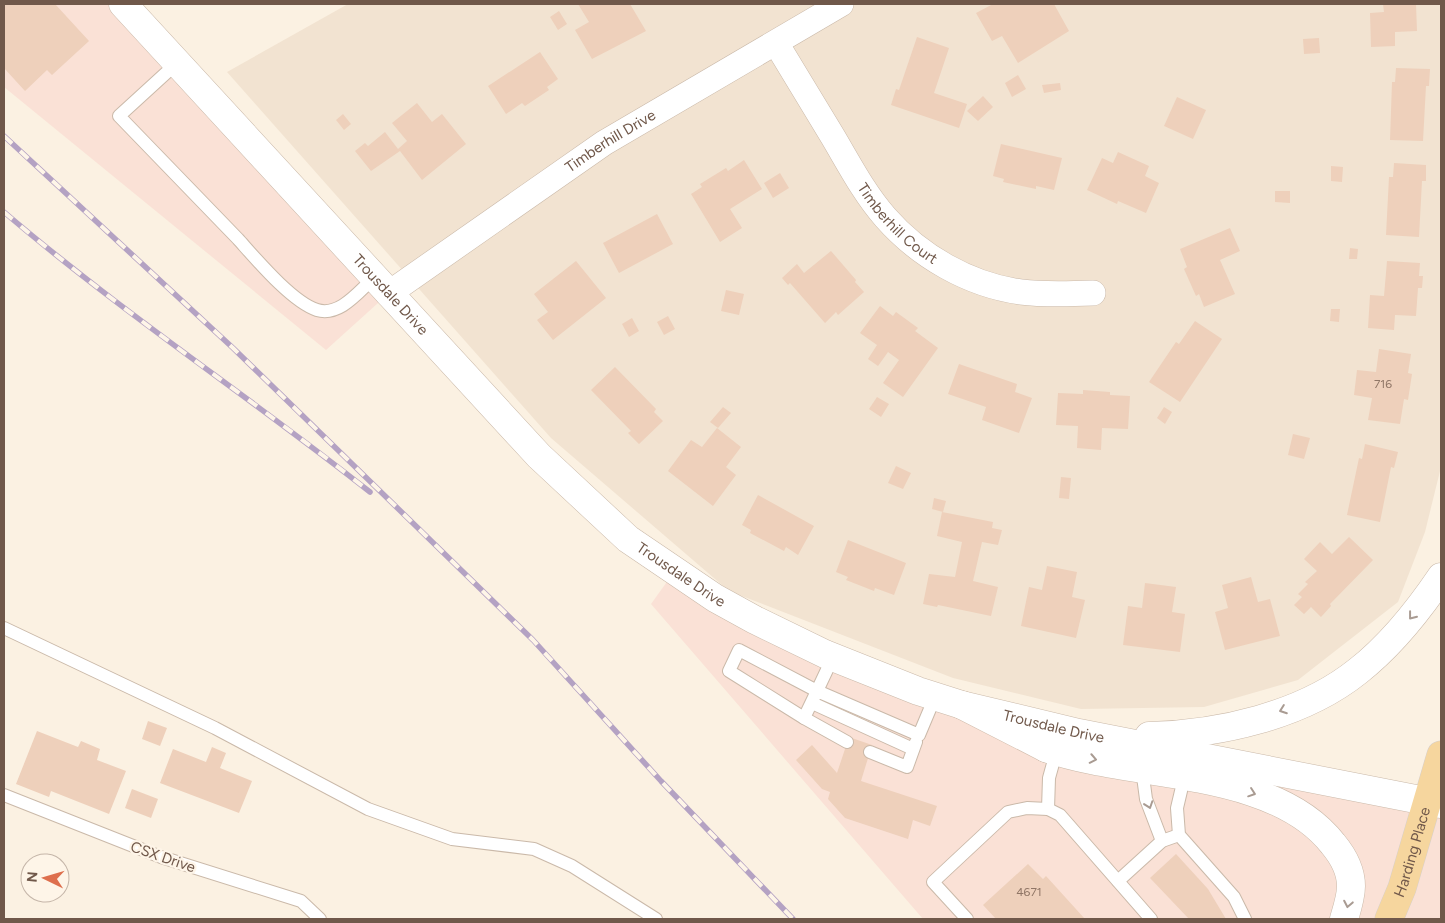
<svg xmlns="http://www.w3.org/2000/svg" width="1445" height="923" font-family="Figtree,sans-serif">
<rect width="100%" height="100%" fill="#fbf1e2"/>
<!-- residential -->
<path fill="#f2e3d1" d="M348,4H1441V467L1425,532L1398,602L1298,680L1204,707L1081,709L953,678L729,591L551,438L227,72Z"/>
<!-- commercial -->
<g fill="#fae1d6">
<path d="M4,4H123L388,294L326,350L4,87Z"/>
<path d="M674,572L870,673L1441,804V919H923L651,604Z"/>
</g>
<!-- building -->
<g fill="#eed0bb">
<path d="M4,4H55L89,41L52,75L47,70L25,91L4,68Z"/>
<path d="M578,4H630L646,31L592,59L575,30L589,22Z"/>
<path d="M993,4H1054L1069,31L1018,63L1002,36L992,41L976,13Z"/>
<path d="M1383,4H1416L1417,31L1395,32V46L1371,47L1370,13L1384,12Z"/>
<path d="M559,11L567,24L558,30L550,17Z"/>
<path d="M917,37L949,48L934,93L967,104L959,128L891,105L896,89L899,90Z"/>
<path d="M1319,38L1320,53L1304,54L1303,39Z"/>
<path d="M540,52L558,79L547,87L549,90L525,106L522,103L506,114L488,86Z"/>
<path d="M1396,68L1430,69L1429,86H1426L1423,141L1390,140L1392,82H1395Z"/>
<path d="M1018,75L1026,89L1012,97L1005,83Z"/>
<path d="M1060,83L1061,90L1044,93L1042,85Z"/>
<path d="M983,96L993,107L978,121L967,111Z"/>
<path d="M1177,97L1206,110L1193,139L1164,126Z"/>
<path d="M417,103L432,122L442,114L466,144L422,180L400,151L371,171L355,151L365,143L368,146L385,132L398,149L407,141L392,123Z"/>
<path d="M343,114L351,124L344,130L336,120Z"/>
<path d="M1001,144L1062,158L1054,190L1036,186V189L1003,182L1004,179L993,176Z"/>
<path d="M1118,152L1149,166L1145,176L1159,183L1146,213L1118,201L1117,204L1087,190L1102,158L1113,163Z"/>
<path d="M744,160L762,189L730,209L742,228L720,242L691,194L702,187L700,184L726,168L728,171Z"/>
<path d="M1394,163L1426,165V181H1422L1419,237L1386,235L1389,177H1393Z"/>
<path d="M1331,166L1343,167L1342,182L1331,181Z"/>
<path d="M780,173L789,188L773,198L764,183Z"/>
<path d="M1275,191H1290V203L1275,202Z"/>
<path d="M657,214L673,244L619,273L603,243Z"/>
<path d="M1230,228L1240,251L1220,260L1235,294L1204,307L1199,294L1196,296L1184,269L1187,267L1180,249Z"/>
<path d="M1350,248L1358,249L1357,259H1349Z"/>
<path d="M831,251L856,280L855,282L864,292L838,315L836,312L825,323L790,283L788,285L782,278L797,264L804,273Z"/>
<path d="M576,261L606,298L553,340L537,320L548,312L534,294Z"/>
<path d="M1387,261L1420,263L1419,276H1423L1422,288H1418L1416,316L1395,315L1394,330L1368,328L1370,295L1384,296Z"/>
<path d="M726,290L744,294L739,315L721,311Z"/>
<path d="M880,306L893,316L896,312L918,328L915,331L938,348L903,397L883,383L899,360L888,352L878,366L868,359L877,345L860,333Z"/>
<path d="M1331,309H1340L1339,322L1330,321Z"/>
<path d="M668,316L675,329L664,335L657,322Z"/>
<path d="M632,318L639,331L629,337L622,324Z"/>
<path d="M1195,321L1222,339L1180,402L1149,382L1176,342L1179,344Z"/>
<path d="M1379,349L1411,354L1408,373L1412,374L1408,400L1404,399L1400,424L1368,420L1372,398L1354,395L1357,370L1376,372Z"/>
<path d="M959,364L1017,384L1015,392L1032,398L1019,433L982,420L986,407L948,394Z"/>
<path d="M615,367L656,409L654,412L663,421L639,444L628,433L631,431L591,390Z"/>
<path d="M1083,390L1110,392V395L1130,396L1128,429L1102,428L1101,450L1077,448L1078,426L1056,425L1058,393L1083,394Z"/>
<path d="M877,397L889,404L881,417L869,409Z"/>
<path d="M723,407L731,413L718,428L710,422Z"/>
<path d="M1164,407L1172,412L1165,424L1157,418Z"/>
<path d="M717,428L741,447L726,467L736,475L713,506L668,471L691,440L702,447Z"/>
<path d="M1293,434L1310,438L1304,459L1288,455Z"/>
<path d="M1365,444L1398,452L1394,468L1391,467L1380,522L1347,515L1359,458L1362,459Z"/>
<path d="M896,466L911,473L903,489L888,483Z"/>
<path d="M1061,477L1071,478L1069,499L1059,498Z"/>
<path d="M758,495L814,526L798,555L786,547L784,551L750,533L751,530L742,525Z"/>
<path d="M934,498L946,501L943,512L932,509Z"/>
<path d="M942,512L993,522L992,528L1002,530L998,545L982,542L973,581L998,587L991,616L938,605L937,607L923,604L929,574L955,577L962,542L937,536Z"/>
<path d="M1349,537L1373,560L1330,604L1331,606L1321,617L1311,607L1304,614L1294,605L1302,597L1298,594L1308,584L1305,582L1317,571L1304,559L1320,542L1332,554Z"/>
<path d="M848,540L906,563L894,595L875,588L874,591L846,580L848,577L836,572Z"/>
<path d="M1047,566L1077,572L1072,597L1085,600L1076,638L1021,626L1029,587L1042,590Z"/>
<path d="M1251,577L1258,602L1270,599L1280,636L1225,650L1215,612L1228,608L1222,585Z"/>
<path d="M1145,583L1176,587L1172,612L1185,614L1180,652L1123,645L1128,606L1142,608Z"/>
<path d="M148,721L167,728L160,746L142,739Z"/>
<path d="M37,731L78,747L81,741L100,749L97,760L126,771L109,814L51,791L49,797L16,784Z"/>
<path d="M849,737L872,745L861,781L937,806L930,826L913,820L908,839L845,818L828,799L830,792L822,789L796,760L812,745L837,773Z"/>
<path d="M212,747L226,753L220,768L252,781L239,813L160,783L173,749L206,762Z"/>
<path d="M132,789L158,799L151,818L125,808Z"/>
<path d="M1176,854L1208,889L1226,919H1189L1150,878Z"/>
<path d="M1028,864L1043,879L1046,876L1085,919H996L983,905Z"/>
</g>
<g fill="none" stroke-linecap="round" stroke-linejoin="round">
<defs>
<g id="service">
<path d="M177,63L119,116C159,157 198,198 238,239C256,259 292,302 317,310C340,317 359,291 374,278"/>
<path d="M4,628L215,728L368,809L452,839L534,849L572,866L656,919"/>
<path d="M812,703L913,749"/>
<path d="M804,718L729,671L739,650L817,691L833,657"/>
<path d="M847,742L804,718L817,691L919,735L935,697"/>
<path d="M870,752L907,767L916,742"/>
<path d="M1142,769L1146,799L1162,841"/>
<path d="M1185,774L1177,808L1179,835L1234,897L1245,919"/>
<path d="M4,795L161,857L301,901L320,919"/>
<path d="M1048,809L1049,778L1057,749"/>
<path d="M1118,881L1162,841L1179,835"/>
<path d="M967,919L933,882L1008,812L1027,808L1048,809L1060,815L1151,919"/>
</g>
<g id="minor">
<path id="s1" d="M776,43C795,74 814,106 833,137C849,164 864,193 885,217C919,256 969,285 1021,292C1045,295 1069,294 1093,293"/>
<path id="s2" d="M388,294L604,143L841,4"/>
</g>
<g id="tertiary">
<path id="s3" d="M123,4L539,456L628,539L715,598L755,620L825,654L918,691L962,705L1079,733L1441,804"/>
<path d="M1149,736C1219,734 1302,716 1358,671C1391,645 1418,611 1441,577"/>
<path d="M1046,748C1133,779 1273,767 1333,844C1343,856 1351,870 1351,886C1351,897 1347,909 1344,919"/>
</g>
<path id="secondary" d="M962,705L1046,748"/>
<g id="primary">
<path id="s4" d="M1389,919L1402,888L1441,755"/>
</g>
</defs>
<!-- service casing -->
<use href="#service" stroke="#cab9a9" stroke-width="14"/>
<!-- minor casing -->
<use href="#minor" stroke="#cab9a9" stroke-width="26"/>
<!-- tertiary casing -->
<use href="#tertiary" stroke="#cab9a9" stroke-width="29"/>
<!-- secondary casing -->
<use href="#secondary" stroke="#d0bbaa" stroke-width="29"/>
<!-- primary casing -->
<use href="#primary" stroke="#d7d0cc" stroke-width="29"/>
<!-- service -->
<use href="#service" stroke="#fff" stroke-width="12"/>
<!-- minor -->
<use href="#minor" stroke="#fff" stroke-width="25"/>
<!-- tertiary -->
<use href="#tertiary" stroke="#fff" stroke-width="28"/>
<!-- secondary -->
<use href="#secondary" stroke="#fff" stroke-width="28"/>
<!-- primary -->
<use href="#primary" stroke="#f6d69e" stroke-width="28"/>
<defs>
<g id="rail">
<path d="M4,136L233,348L533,640L661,781L793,919"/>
<path d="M4,212C121,312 250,397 370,492"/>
</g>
</defs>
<!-- rail casing -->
<use href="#rail" stroke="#b4a2c3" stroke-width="5.5"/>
<!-- rail -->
<use href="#rail" stroke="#fef5e8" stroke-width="4" stroke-dasharray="11" stroke-linecap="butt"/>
</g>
<!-- one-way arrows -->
<defs><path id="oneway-chevron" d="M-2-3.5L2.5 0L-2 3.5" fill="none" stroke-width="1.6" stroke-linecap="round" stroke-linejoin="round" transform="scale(1.25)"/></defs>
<g stroke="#a99b92">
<use href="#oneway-chevron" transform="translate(1412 616) rotate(128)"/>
<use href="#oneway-chevron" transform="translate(1283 710) rotate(160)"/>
<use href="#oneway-chevron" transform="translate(1093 759) rotate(11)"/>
<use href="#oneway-chevron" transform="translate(1252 793) rotate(19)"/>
<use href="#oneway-chevron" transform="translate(1149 805) rotate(71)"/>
<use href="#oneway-chevron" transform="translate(1348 904) rotate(101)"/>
</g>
<g text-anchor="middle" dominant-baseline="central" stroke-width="4.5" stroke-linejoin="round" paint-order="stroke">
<!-- number labels -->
<g font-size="12" fill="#907666">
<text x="1383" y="384">716</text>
<text x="1029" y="892">4671</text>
</g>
<!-- street labels -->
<g font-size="15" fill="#70584a" stroke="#fef5e8">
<text stroke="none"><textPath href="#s2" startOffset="270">Timberhill Drive</textPath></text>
<text stroke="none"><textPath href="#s1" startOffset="219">Timberhill Court</textPath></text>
<text stroke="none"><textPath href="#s3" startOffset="395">Trousdale Drive</textPath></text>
<text stroke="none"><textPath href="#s3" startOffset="800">Trousdale Drive</textPath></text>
<text stroke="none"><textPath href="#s3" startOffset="1205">Trousdale Drive</textPath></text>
<text stroke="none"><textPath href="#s4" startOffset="71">Harding Place</textPath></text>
<text transform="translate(163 857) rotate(19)">CSX Drive</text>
</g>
</g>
<!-- border -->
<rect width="1445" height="923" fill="none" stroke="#70584a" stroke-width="10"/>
<!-- north arrow -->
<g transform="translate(45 878) rotate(275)"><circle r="24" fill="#fef5e8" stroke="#c5b6a9"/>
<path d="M0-4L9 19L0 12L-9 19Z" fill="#de6f4d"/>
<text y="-8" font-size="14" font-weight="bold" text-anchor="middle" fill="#70584a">N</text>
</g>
</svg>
